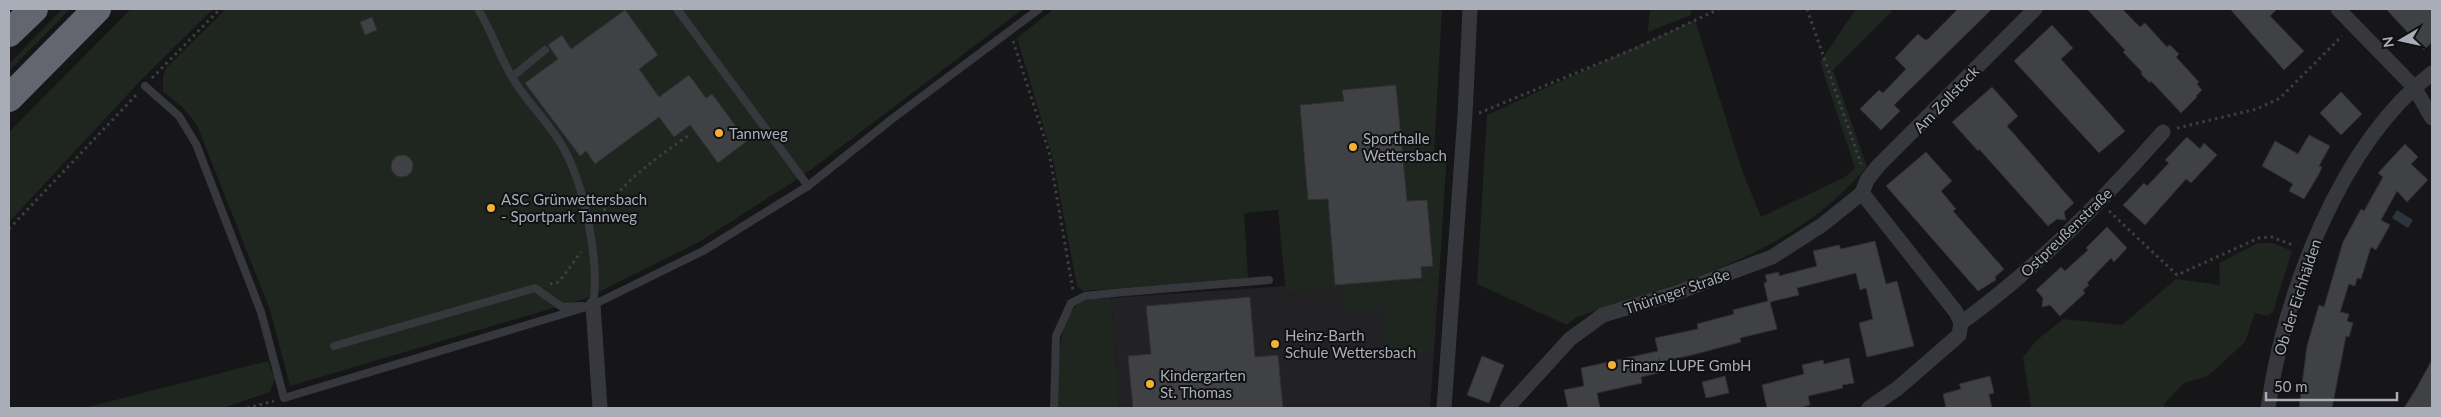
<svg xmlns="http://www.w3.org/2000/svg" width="2441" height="417" font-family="Lato,sans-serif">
<rect width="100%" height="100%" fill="#161618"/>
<!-- built -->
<path fill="#222225" d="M1439,279L1430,408H1120L1111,298L1285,286L1286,293Z"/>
<!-- green -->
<g fill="#1e261f">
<path d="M62,9H70L9,71V64Z"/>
<path d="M131,9H213L141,80L9,222V132Z"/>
<path d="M226,9H1023L804,175L699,242L587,298L290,386L270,310L197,125L183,108L163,91V75L167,67Z"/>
<path d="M1054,9H1442L1434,152L1447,153L1439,279L1370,286L1437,281L1431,352L1387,357L1385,308L1345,310L1344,288L1286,293L1278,210L1244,213L1248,278L1083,291L1077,286L1052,155L1017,38Z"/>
<path d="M1650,9H1691V15L1648,32Z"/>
<path d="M1856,9H1894L1833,70L1867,167C1788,258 1686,280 1577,317L1567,325L1477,284L1487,115L1695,20L1743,173L1761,217L1845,177L1855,168L1820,62Z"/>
<path d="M2258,243H2273L2292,251L2273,312L2267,316L2255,313L2245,342L2208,376L2184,383L2164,404V408H2031L2023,357L2036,341L2063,319L2122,325L2176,279L2220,285L2219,263Z"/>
<path d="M1111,298L1120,408H1058C1059,383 1054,311 1084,301C1092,298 1103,299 1111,298Z"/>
<path d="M268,361L275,379L270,392L223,408H84Z"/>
</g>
<!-- water -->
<path fill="#2c353c" d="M2397,210L2413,220L2408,228L2392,218Z"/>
<!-- building -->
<g fill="#404145" stroke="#303034">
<path d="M1958,9H1992L1894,105L1900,111L1881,130L1860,109L1879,90L1883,93L1906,69L1895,58L1918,34L1925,40L1928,39Z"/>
<path d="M2087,9H2122L2140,27L2145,23L2167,47L2170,45L2179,54L2176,57L2199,82L2197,84L2202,90L2196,96L2197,97L2181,113L2151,81L2150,83L2141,74L2142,72L2123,52L2125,50Z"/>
<path d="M2230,9H2277L2270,16L2304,51L2284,70Z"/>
<path d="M2386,9H2432V42L2424,50Z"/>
<path d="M625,10L658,55L639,69L659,97L689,75L706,98L712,94L747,141L718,163L690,125L674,137L659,117L595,164L586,151L580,156L525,83L558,59L548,45L562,35L571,49Z"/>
<path d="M372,17L377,30L365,35L360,22Z"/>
<path d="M2052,25L2073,48L2061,59L2125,131L2099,153L2014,61Z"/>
<path d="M1396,85L1407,201L1427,200L1433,266L1421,267L1422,278L1335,285L1328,199L1308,200L1300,105L1344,101L1342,90Z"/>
<path d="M1992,87L2018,116L2007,126L2074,203L2064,212L2066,220L2057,219L2048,226L1979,149L1978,151L1952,122Z"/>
<path d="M2341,92L2362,114L2341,135L2320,113Z"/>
<path d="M2309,135L2330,146L2319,166L2322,167L2319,174L2304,199L2289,191L2293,184L2262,166L2275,141L2298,154Z"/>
<path d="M2187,137L2200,149L2204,143L2217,155L2191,183L2186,179L2145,225L2123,205L2144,183L2147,186L2169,163L2165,160Z"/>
<path d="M2405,144L2418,157L2411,164L2428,180L2407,202L2397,191L2381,220L2390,225L2376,250L2371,247L2361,279L2357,278L2355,286L2349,284L2340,312L2349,314L2347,321L2353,323L2349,337L2346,336L2332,408H2299L2307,346L2319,305L2324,307L2343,242L2361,209L2364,211L2383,177L2378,173Z"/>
<path d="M1926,152L1952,181L1941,191L1956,209L1953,211L2004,269L1995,277L1996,280L1978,291L1886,186Z"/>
<circle cx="402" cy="166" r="11"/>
<path d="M2107,227L2127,248L2114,262L2111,258L2087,283L2089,285L2083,290L2085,293L2060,316L2050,305L2042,307L2043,298L2036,290L2061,267L2065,271L2088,250L2086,248Z"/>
<path d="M1875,241L1886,284L1897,281L1914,346L1867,357L1859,323L1873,319L1866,288L1860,290L1856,273L1797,288L1799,295L1770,302L1777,329L1740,338L1741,342L1696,354L1660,362L1659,358L1662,372L1641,377L1642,383L1597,393L1600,408H1568L1564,390L1584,386L1581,368L1658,351L1655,338L1698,329L1697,324L1734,314L1733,310L1768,301L1764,283L1767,282L1765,275L1779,272V276L1817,266L1813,251L1839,245L1841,249Z"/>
<path d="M1250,297L1255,357L1278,355L1283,408H1133L1128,356L1151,354L1146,306Z"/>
<path d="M1482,356L1504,365L1489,403L1467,395Z"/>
<path d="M1849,358L1854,383L1842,385L1843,388L1808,396L1810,405L1798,408H1767L1762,385L1804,374L1802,365L1823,360L1824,364Z"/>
<path d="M2432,360V408H2404L2416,389Z"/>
<path d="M1725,376L1729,393L1706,398L1702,382Z"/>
<path d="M1990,376L1994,393L1989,394L1992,408H1946L1943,394L1961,389L1959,384Z"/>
</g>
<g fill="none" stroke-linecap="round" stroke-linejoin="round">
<!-- path -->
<g stroke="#3d3f44" stroke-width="3" stroke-dasharray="2.5 4" stroke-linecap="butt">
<path d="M1807,9L1861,164"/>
<path d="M1013,41L1049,152L1073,290"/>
<path d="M152,78L220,9"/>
<path d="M1479,113L1636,48L1719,9"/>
<path d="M2177,128L2257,109L2280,98L2342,36"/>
<path d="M2109,211L2177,275L2259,238L2272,237L2295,246"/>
<path d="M600,216C624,180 654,160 689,135"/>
<path d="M9,229L138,93"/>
<path d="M550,284L559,282L581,252"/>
<path d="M247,408L274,401"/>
</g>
<!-- service -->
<g stroke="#37383d" stroke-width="8">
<path d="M478,9C491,30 499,55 512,77C527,103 551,124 565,151C585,189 600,262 593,305"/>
<path d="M677,9L808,186"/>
<path d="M512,77L545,50"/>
<path d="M145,86L179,116L196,144L261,312L284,398L593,305L703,251L808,186L892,119L1039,9"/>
<path d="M334,346L535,288L562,307L583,306"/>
<path d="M1054,408L1056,336L1071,303L1085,296L1113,293L1269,280"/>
</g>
<!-- minor -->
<g stroke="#37383d" stroke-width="15">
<path d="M2338,9L2414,87L2432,118"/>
<path d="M1862,193L1956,312L1961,323"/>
<path d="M593,305L600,408"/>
<path d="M1444,408L1465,115L1470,9"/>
<path d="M1507,408L1570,339L1603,315L1673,294L1772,257L1822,225L1862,193L1867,180L1878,166L2035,9"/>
<path d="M1869,408L1898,388L1959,335L1961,323C2037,268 2101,202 2163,132"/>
<path d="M2268,408C2284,295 2339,145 2432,73"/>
</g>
<!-- motorway -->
<g stroke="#63666e" stroke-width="28">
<path d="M9,33L34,9"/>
<path d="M9,98L97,9"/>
</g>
</g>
<!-- markers -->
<g fill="#f2b134" stroke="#111113" stroke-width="2">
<circle cx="719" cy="133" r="5"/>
<circle cx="1353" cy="147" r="5"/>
<circle cx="491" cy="208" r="5"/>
<circle cx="1275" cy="344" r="5"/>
<circle cx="1612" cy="365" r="5"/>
<circle cx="1150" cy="384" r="5"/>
</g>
<g text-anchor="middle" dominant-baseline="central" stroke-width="4" stroke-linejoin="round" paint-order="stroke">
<!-- street labels -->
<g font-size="15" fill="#a8adb8" stroke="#111113">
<text transform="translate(1946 99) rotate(-46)">Am Zollstock</text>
<text transform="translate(2066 232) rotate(-44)">Ostpreußenstraße</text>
<text transform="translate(1677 291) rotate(-19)">Thüringer Straße</text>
<text transform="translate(2297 297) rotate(-72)">Ob der Eichhälden</text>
</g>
<!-- poi labels -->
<g font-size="15" fill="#a8adb8" stroke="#111113" text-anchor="start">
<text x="729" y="133">Tannweg</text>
<text x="1363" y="138">Sporthalle<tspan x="1363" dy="17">Wettersbach</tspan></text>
<text x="501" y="199">ASC Grünwettersbach<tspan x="501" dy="17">- Sportpark Tannweg</tspan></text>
<text x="1285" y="335">Heinz-Barth<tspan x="1285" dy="17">Schule Wettersbach</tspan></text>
<text x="1622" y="365">Finanz LUPE GmbH</text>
<text x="1160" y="375">Kindergarten<tspan x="1160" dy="17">St. Thomas</tspan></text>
</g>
</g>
<!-- border -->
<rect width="2441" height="417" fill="none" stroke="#a8adb8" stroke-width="20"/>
<!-- north arrow -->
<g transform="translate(2401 40) rotate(261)" stroke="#111113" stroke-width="4" paint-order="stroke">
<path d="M0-4L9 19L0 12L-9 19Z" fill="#a8adb8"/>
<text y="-8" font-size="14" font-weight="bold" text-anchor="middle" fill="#a8adb8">N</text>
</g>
<!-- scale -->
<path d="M2266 392v8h131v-8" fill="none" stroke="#a8adb8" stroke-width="2.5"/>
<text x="2274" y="392" font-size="15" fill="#a8adb8" stroke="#111113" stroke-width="4" paint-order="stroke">50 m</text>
</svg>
